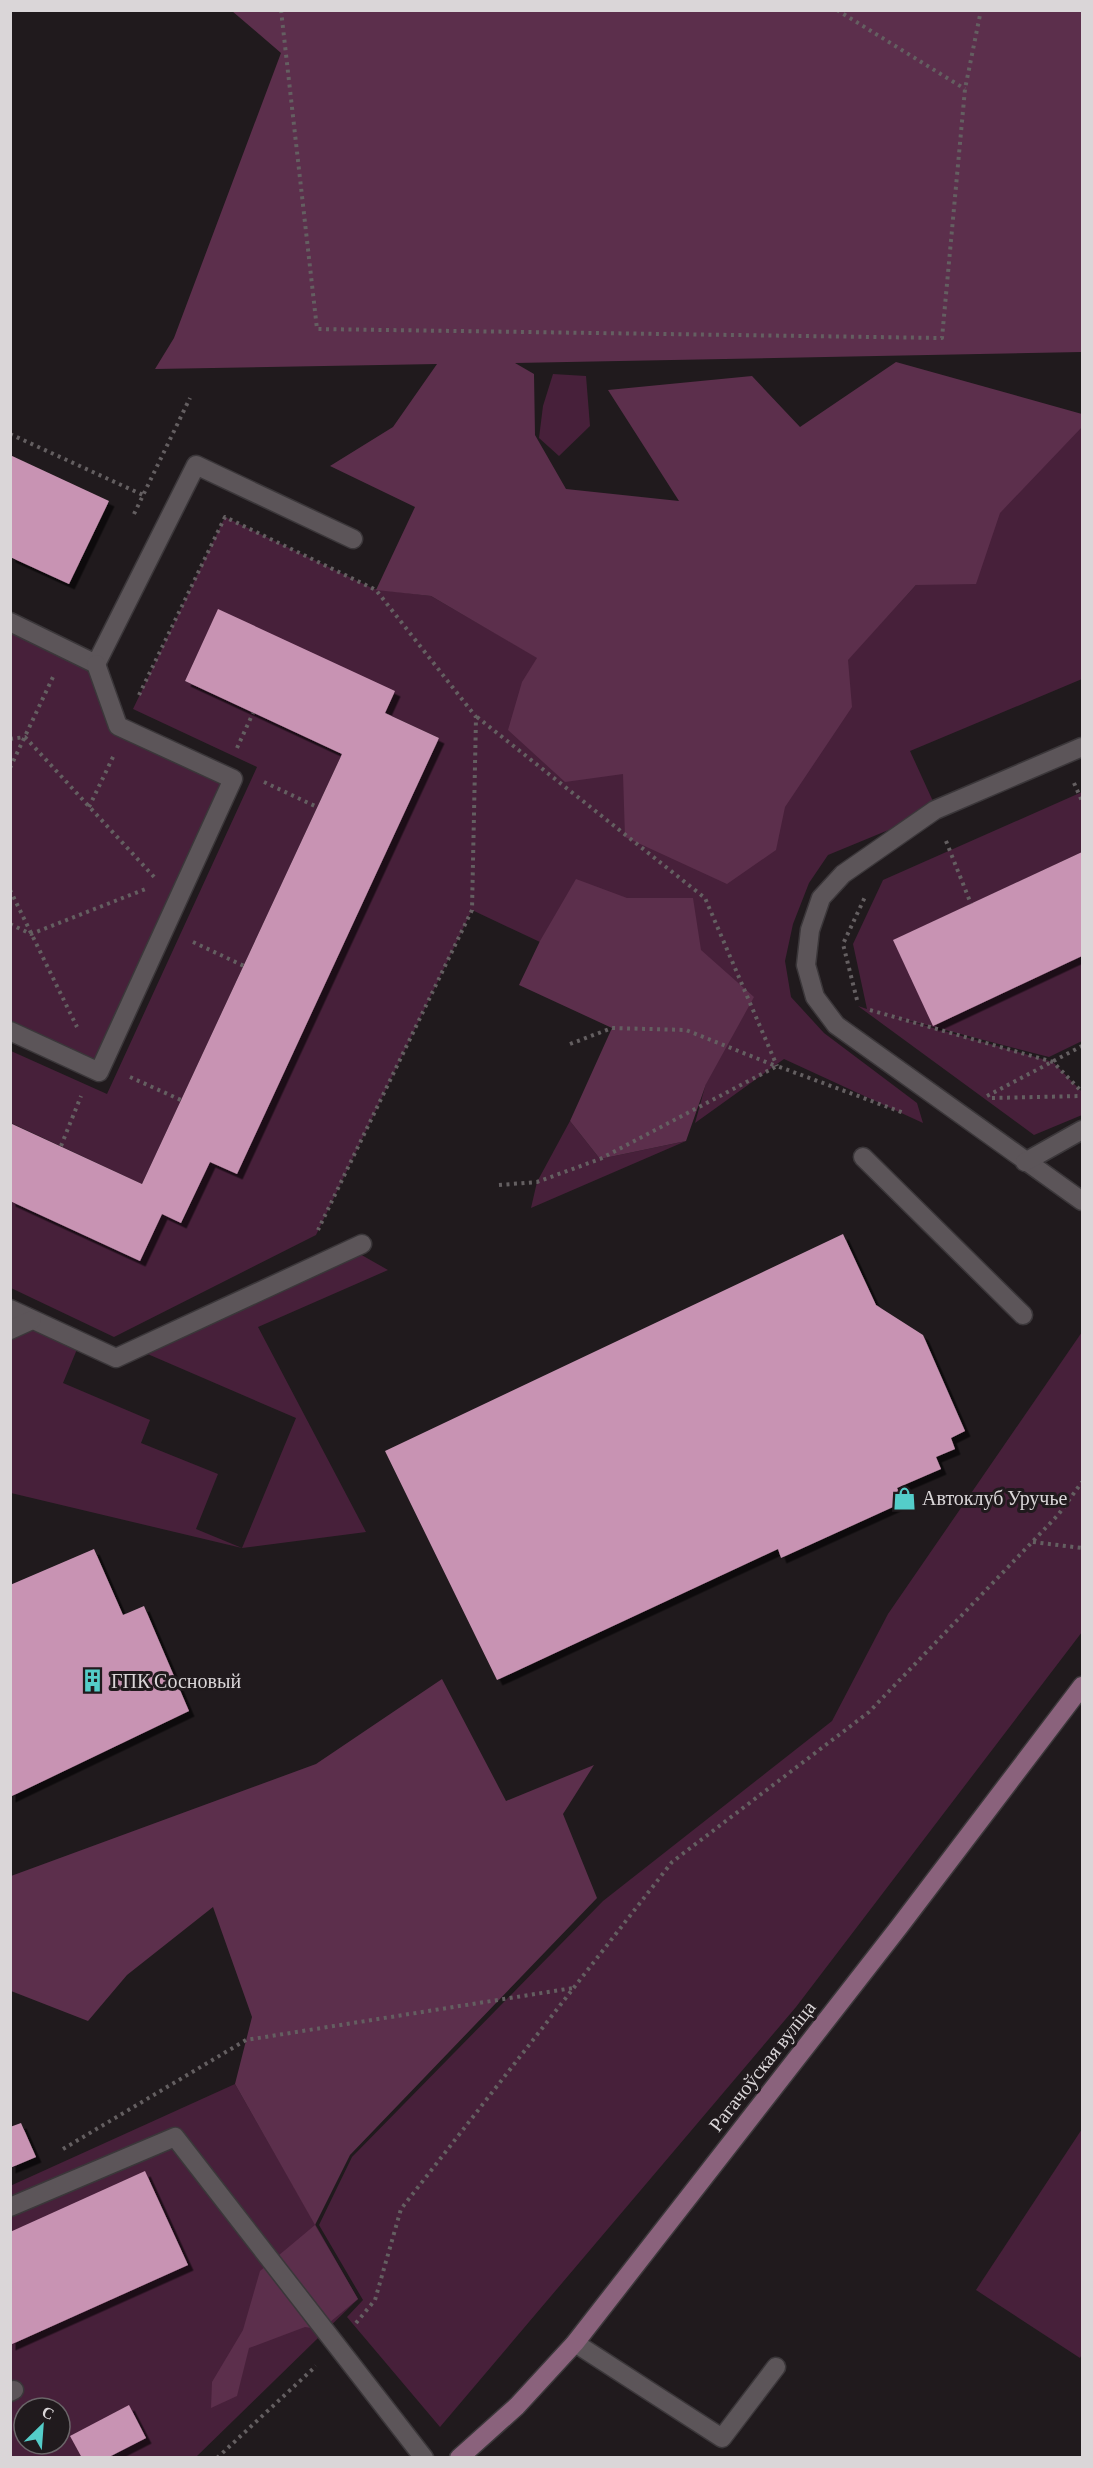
<svg xmlns="http://www.w3.org/2000/svg" width="1093" height="2468" font-family="'Crimson Pro',serif">
<defs>
<filter id="shadow"><feDropShadow dx="5.5" dy="5.5" stdDeviation="0" flood-color="#0009"/></filter>
</defs>
<rect width="100%" height="100%" fill="#201a1d"/>
<!-- green -->
<g fill="#47203a" fill-rule="evenodd">
<path d="M553,374L586,376L590,426L559,456L539,438L543,406Z"/>
<path d="M1082,426V679L910,751L937,810L828,855L809,883L793,924L785,961L791,997L824,1033L917,1103L923,1123L784,1059L695,1123L706,1083L540,942L472,910L316,1235L114,1337L11,1288V1201L140,1261L162,1214L182,1223L210,1162L237,1174L439,738L385,713L218,610L185,681L342,754L142,1184L11,1123V1051L107,1094L257,767L133,709L225,517L374,589L431,596L538,658L624,773L784,806L847,660L916,585L999,513Z"/>
<path d="M10,622L96,664L118,726L233,779L99,1072L11,1031Z"/>
<path d="M1082,792V852L894,940L934,1025L1082,956V1041L1049,1057L884,1014L1053,1062L1082,1092V1115L1034,1135L858,1006L867,1009L853,944L883,880Z"/>
<path d="M570,1121L600,1159L686,1141L531,1208L537,1182Z"/>
<path d="M351,1249L388,1270L258,1327L366,1532L242,1548L11,1493L10,1309L80,1342L63,1383L150,1420L141,1443L218,1474L196,1529L242,1548L296,1418L136,1349Z"/>
<path d="M1082,1332V1632L796,2007L440,2427L347,2317L363,2300L319,2225L352,2157L603,1901L832,1721L888,1614Z"/>
<path d="M235,2084L358,2299L196,2457H11L10,2186ZM24,2408H60V2444H24Z"/>
<path d="M1082,2129V2354L1080,2358L976,2290Z"/>
</g>
<!-- forest -->
<g fill="#5c2f4c">
<path d="M232,11H1082V352L515,363L534,374L535,435L566,489L679,501L608,390L752,376L800,427L896,362L1082,414V427L1000,513L976,584L916,585L848,660L852,707L785,807L776,850L727,884L625,837L623,774L565,782L508,730L522,682L537,658L431,596L376,590L415,507L330,466L393,427L437,364L155,369L174,338L281,53Z"/>
<path d="M576,879L627,898H693L701,950L754,997L706,1084L686,1141L600,1159L570,1121L612,1028L519,985L540,941Z"/>
<path d="M442,1679L506,1801L594,1765L563,1814L597,1898L350,2155L315,2225L358,2299L324,2327L325,2330L305,2327L249,2348L237,2396L211,2408L212,2382L243,2330L260,2271L315,2225L235,2084L252,2017L213,1907L127,1975L88,2021L11,1991V1876L316,1764Z"/>
</g>
<!-- building -->
<g fill="#c893b3" filter="url(#shadow)">
<path d="M10,455L109,501L69,584L10,557Z"/>
<path d="M218,609L395,691L385,713L439,738L237,1174L210,1162L181,1223L162,1214L140,1261L10,1201V1123L142,1184L342,754L185,681Z"/>
<path d="M1082,852V956L933,1026L893,940Z"/>
<path d="M843,1234L876,1305L923,1335L965,1431L951,1438L955,1449L936,1457L941,1469L897,1488L904,1502L781,1558L778,1549L497,1680L385,1451Z"/>
<path d="M94,1549L123,1615L144,1606L189,1711L10,1797V1585Z"/>
<path d="M21,2123L36,2157L10,2168V2127Z"/>
<path d="M145,2171L188,2265L10,2345V2232Z"/>
<path d="M129,2405L146,2438L107,2458H82L70,2436Z"/>
</g>
<g fill="none" stroke-linecap="round" stroke-linejoin="round">
<defs>
<g id="lane">
<path d="M10,622L96,664L196,465L353,539"/>
<path d="M1082,747L935,810L843,874L821,898L810,930L806,965L815,997L836,1025L1082,1201"/>
<path d="M10,1031L99,1072L233,779L118,726L96,664"/>
<path d="M863,1157L1023,1315"/>
<path d="M1025,1162L1082,1130"/>
<path d="M10,1309L116,1358L362,1244"/>
<path d="M10,1330L32,1320"/>
<path d="M10,2207L175,2137L424,2458"/>
<path d="M575,2343L722,2438L776,2367"/>
<path d="M10,2392L14,2390"/>
</g>
<path id="secondary" d="M459,2458L517,2406L575,2343L899,1927L1082,1686"/>
</defs>
<!-- lane casing -->
<use href="#lane" stroke="#3b373a" stroke-width="21"/>
<!-- secondary casing -->
<use href="#secondary" stroke="#3b373a" stroke-width="21"/>
<!-- path -->
<g stroke="#645f61" stroke-width="4" stroke-dasharray="3 4.5" stroke-linecap="butt">
<path d="M281,10L317,329L942,338L965,89L981,10"/>
<path d="M837,10L965,89"/>
<path d="M10,434L143,495"/>
<path d="M134,514L190,398"/>
<path d="M139,695L225,517L376,590L476,717L472,910L318,1230"/>
<path d="M477,717L705,898L777,1066"/>
<path d="M10,739L25,737L155,878"/>
<path d="M237,748L253,713"/>
<path d="M10,768L53,677"/>
<path d="M264,782L317,807"/>
<path d="M1074,783L1082,801"/>
<path d="M89,807L114,755"/>
<path d="M946,841L971,904"/>
<path d="M10,890L77,1027"/>
<path d="M10,924L31,934L148,888"/>
<path d="M193,942L244,966"/>
<path d="M857,1000L843,944L865,897"/>
<path d="M870,1010L1053,1062L1082,1092"/>
<path d="M570,1044L612,1028L686,1030L776,1066"/>
<path d="M130,1077L181,1100"/>
<path d="M987,1096L1082,1046"/>
<path d="M992,1098L1082,1096"/>
<path d="M61,1146L81,1096"/>
<path d="M499,1185L537,1182L600,1159L777,1066L904,1113"/>
<path d="M1033,1542L1082,1548"/>
<path d="M63,2149L246,2040L573,1988"/>
<path d="M356,2323L375,2300L401,2209L672,1862L869,1712L1058,1515L1082,1482"/>
<path d="M217,2458L316,2366"/>
</g>
<!-- lane -->
<use href="#lane" stroke="#5c5559" stroke-width="18"/>
<!-- secondary -->
<use href="#secondary" stroke="#8a627c" stroke-width="18"/>
</g>
<!-- icons -->
<defs>
<symbol id="shop-bare" viewBox="-9 -9 18 18"><path d="M-5-2.5h2.3a2.7 3.5 0 0 1 5.4 0H5L5.5 6h-11ZM-1.5-2.5h3a1.5 2.3 0 0 0-3 0Z" fill="#54cdc9" stroke="#201a1d" stroke-width="2.5" paint-order="stroke"/></symbol>
<symbol id="building-bare" viewBox="-9 -9 18 18"><path d="M-4-6H4V6H1V3H-1V6H-4ZM-2.5-4.3h1.7v1.8h-1.7ZM.8-4.3h1.7v1.8H.8ZM-2.5-1h1.7V.8h-1.7ZM.8-1h1.7V.8H.8Z" fill="#54cdc9" stroke="#201a1d" stroke-width="2.5" paint-order="stroke"/></symbol>
</defs>
<g fill-rule="evenodd">
<use href="#shop-bare" x="888" y="1482" width="33" height="33"/>
<use href="#building-bare" x="76" y="1664" width="33" height="33"/>
</g>
<g text-anchor="middle" dominant-baseline="central" stroke-width="6" stroke-linejoin="round" paint-order="stroke">
<!-- poi labels -->
<g font-size="20" fill="#dad6d8" stroke="#201a1d" text-anchor="start">
<text x="922" y="1498">Автоклуб Уручье</text>
<text x="111" y="1681">ГПК Сосновый</text>
</g>
<!-- street labels -->
<g font-size="20" fill="#dad6d8" stroke="#201a1d">
<text transform="translate(762 2066) rotate(-52)">Рагачоўская вуліца</text>
</g>
</g>
<!-- border -->
<rect width="1093" height="2468" fill="none" stroke="#dad6d8" stroke-width="24"/>
<!-- north arrow -->
<g transform="translate(42 2426) rotate(25)"><circle r="28" fill="#201a1d" stroke="#6a6568" stroke-width="1.5"/>
<path d="M0-4.5L10 22L0 15L-10 22Z" fill="#54cdc9"/>
<text y="-9" font-size="16" font-weight="bold" text-anchor="middle" fill="#dad6d8">С</text>
</g>
</svg>
